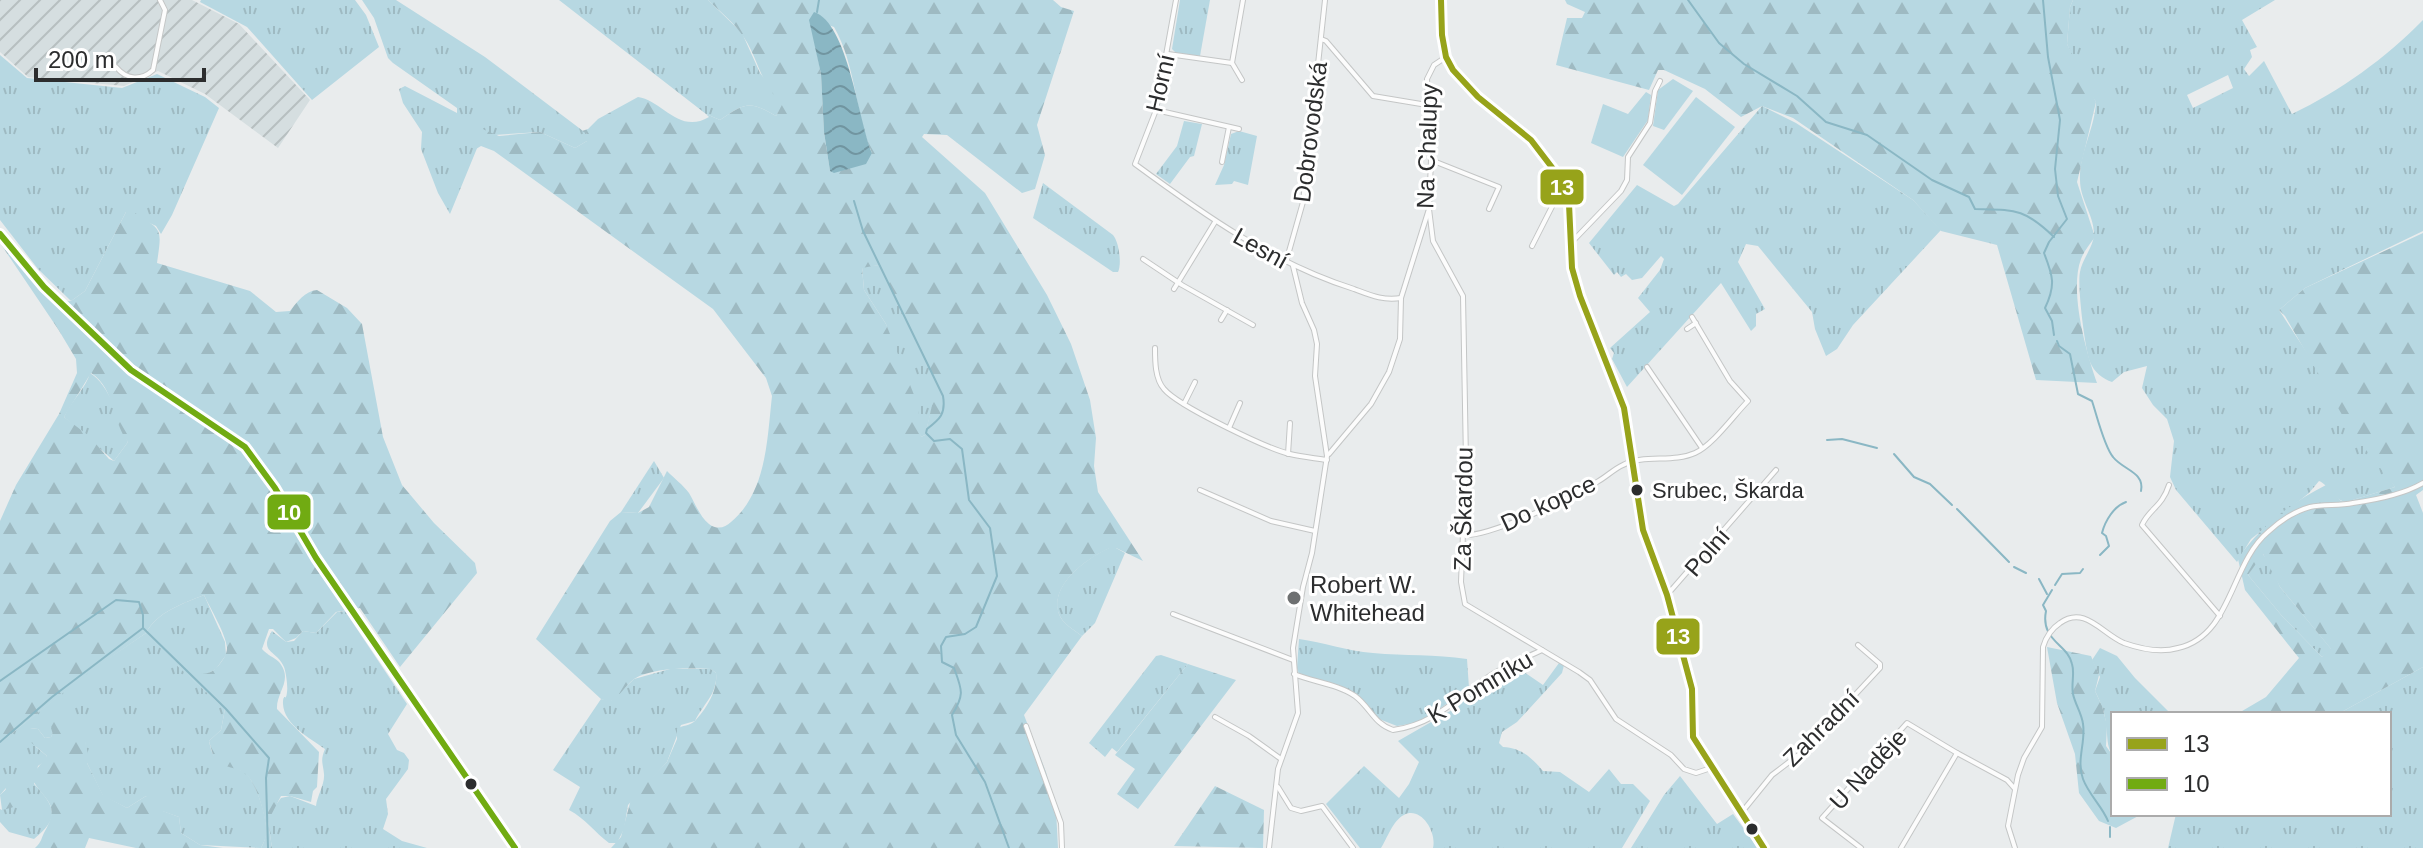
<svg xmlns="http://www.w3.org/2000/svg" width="2423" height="848" font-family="Arial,sans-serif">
<defs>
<pattern id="industrial-furrows" width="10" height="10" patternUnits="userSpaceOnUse" patternTransform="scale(2)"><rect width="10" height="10" fill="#d5dee0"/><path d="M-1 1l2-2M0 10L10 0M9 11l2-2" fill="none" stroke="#b7bfc0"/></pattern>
<pattern id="grass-tufts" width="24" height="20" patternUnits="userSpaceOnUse" patternTransform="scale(2)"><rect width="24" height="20" fill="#b7d8e2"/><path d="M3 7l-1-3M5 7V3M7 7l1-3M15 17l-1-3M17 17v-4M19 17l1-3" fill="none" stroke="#9ebac2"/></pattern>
<pattern id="forest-firs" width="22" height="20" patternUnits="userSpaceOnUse" patternTransform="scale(2)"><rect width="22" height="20" fill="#b7d8e2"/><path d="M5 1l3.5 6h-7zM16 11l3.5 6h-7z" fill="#9ebac2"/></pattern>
<pattern id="water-waves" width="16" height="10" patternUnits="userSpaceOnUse" patternTransform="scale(2)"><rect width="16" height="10" fill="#8ab7c4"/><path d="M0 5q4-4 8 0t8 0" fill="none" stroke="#7195a0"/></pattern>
</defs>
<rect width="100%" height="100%" fill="#e9eced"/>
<!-- industrial -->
<path fill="url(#industrial-furrows)" d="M0,0H192L239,24L310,100L278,148L205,94L158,71L124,86L28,77L0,52Z"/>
<!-- grass -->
<g fill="url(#grass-tufts)" fill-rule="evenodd">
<path d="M201,0H355L366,15L379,47L312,100L247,27L200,2Z"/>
<path d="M362,0H396L485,57L587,134V141L575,148L540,132L494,135L479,138L480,141L450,214L438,193L421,149L422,132L403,103L399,89L405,86L457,113V108L393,63L388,58L374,18Z"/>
<path d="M559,0H708L742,33L760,73L784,103L776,116C749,100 745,103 720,120L706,114Z"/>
<path d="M1180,0H1210L1200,56L1176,53L1172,49Z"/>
<path d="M2073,0H2275L2242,20L2257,47L2250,50L2252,57L2244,69L2249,76L2264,61L2292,114C2340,91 2386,58 2423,20V231L2305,288L2279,310L2395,487L2346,502C2334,500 2329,485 2319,481L2309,493L2251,539L2237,562L2176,490L2170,477L2174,441L2167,419L2153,405L2142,388L2147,366L2124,372L2112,382C2103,379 2094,372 2090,362C2085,350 2077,285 2080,272C2082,259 2095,245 2094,232C2093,214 2080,199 2080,180C2079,153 2095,128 2096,102L2085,85L2067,44L2070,7ZM2228,75L2233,88L2193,108L2187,95Z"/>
<path d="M0,55L27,78L122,88L157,74L205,97L219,108L172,215L161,234L156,226L126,212L85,291L71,301L38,269L0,220Z"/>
<path d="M1762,106L1796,123L1913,200L1941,230L1853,325L1837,349L1826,356L1815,329L1812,312L1758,246L1746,244L1738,262L1765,309L1756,314V326L1751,331L1721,283L1627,387L1612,359L1614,353L1610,348L1650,312L1638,298L1660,270L1664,259L1661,256L1642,278L1632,280L1626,274L1621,277L1617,272L1614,275L1589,243L1637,185L1674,206L1678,204Z"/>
<path d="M1184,121L1202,124L1194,156L1190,157L1170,184L1156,174L1177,146Z"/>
<path d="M1239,131L1257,136L1248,185L1234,181L1232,184L1215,185L1224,165L1231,134Z"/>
<path d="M1043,183L1113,235C1119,242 1122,264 1118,272H1113L1033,218Z"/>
<path d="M879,265L938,384L925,435L921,437L886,324L864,290L862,267Z"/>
<path d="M90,373C111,386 118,420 128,442L114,461L64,417C71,401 86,388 90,373Z"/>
<path d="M654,461L664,478L638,513L621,512Z"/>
<path d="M1109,548H1116L1125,553L1095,623L1082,636C1074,630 1062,623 1059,614C1049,585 1087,558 1109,548Z"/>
<path d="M2262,553L2271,565L2280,587L2332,650L2322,657L2282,616L2248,575Z"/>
<path d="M204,595L225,642L226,655L216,669L207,674H194L177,665L225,709L221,730L209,741C215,770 223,761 244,772C256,779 269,823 266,836C265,840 263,844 261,848L200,845L181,833L179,817L162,811L146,796L127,808L103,796L87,763L85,742L53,733L51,737L45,738L38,729L30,728L36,747L47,756L45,761L38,766L34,784C56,807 60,818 34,839L9,832L0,822V809L2,810L6,788L0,795V743L87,673L146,633C157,612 182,604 204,595Z"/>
<path d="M345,611L407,704L388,734L397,750L404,753L409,760L408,769L386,799L388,814L383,829L402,841L427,848H272L268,821L269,814L281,798L290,796L316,806C317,796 325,784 324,774C323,763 320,761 325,749C310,738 284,725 283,704C283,692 286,703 287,692C288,687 286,672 284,667C277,650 258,653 272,631L286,642L294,641L303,631L316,633L337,612Z"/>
<path d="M1299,639C1323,642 1347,651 1373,653C1405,656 1435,654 1467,659L1469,688L1421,722L1397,726L1379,719L1352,691L1299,674L1297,668Z"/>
<path d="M2100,648L2117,656L2135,678L2171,714H2113V757C2106,745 2108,737 2106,724C2105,712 2100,701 2095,691L2100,677L2092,660Z"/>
<path d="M1161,655L1188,664L1117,752L1112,748L1105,757L1089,743L1156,656Z"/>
<path d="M1559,663L1564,665L1562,673L1517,722L1502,732L1499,743L1503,747C1522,748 1532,758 1543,771L1560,772L1589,792L1609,769L1621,784H1633L1650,801L1622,848H1433C1437,831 1420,806 1404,815C1393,820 1387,839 1381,848H1360L1326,804L1364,766L1399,798L1409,784L1419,762L1398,741L1452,710L1487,682L1515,666L1543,685Z"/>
<path d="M2423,667V848H2168L2176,814H2389V714H2338Z"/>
<path d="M670,669H711L716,673C718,694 703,704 695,721L681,725L667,762L628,805L624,829L617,843H609C594,832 586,819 569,810L580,787L553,770L601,699L611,701L634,679Z"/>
<path d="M1680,776L1717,824L1733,814L1758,848H1631L1664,795Z"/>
</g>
<!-- forest -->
<g fill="url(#forest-firs)" fill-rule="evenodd">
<path d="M708,0H1053L1061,7L1074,11L1037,125L1045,155L1035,189L1022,193L947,135L924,134L922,137L985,193L1047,295L1071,344L1090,400L1096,438L1094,466L1098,492L1143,561L1116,548H1110C1087,558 1049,585 1059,614C1062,623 1074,630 1082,636L1024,715L1046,772L1056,810L1058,848H611L621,837L631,799L667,762L677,739V729C682,725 690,726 695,721C706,709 718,691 716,673L711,669C689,668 653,667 634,679C625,686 620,696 610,702L601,699L536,639L610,521L621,512L638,513L649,507L667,471C674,478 683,485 689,493C695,503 700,517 709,524C717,530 725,528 731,522C767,492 767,439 772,396L766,378L713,309L494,151L481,146L476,149L480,128L499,136L540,132L575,148L587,141V134L582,131L588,129L598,119L638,97C662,100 679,135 709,117L706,114L720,120C745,103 749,100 776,116L783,103C759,85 758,54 740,32C731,20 718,10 708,0ZM810,19L834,27C856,65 855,113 872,153L830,171L824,132L821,74ZM879,265L937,384L925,435L921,437L918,405L886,324L864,290L862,268Z"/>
<path d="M1565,0H2073L2070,7L2067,44L2096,102L2077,182L2095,237C2090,244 2084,251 2081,259C2069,291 2086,351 2097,383L2036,380L1997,245L1941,231L1913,200L1793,118L1762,106L1741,117L1705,89L1664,70H1658L1649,90L1556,65L1567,18H1582L1585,12L1567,4Z"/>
<path d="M132,211C163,231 162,227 157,263L250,291L276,312L290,311C297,302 305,291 317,290L347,308L362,324L383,437L402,485L434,523L475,563L477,573L400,667L360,608L336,612L316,633L303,631L296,638L286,642L273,629H269L262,649C267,655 274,657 279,662C294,680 276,692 277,709L319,752L317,787L313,791L311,802L290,796H281L268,821L272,848H261C264,842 266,837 266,830C266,818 256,779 244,773C236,767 224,767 215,762L209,741L221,730L225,709L174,663C189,671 205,682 219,665C223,660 227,654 227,648C226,634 210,608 204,595C182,604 157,612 146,633L87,674L0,743V521L16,485L59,414L77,373L76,359L58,329L0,243L54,303L71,301L85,291L126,212ZM91,373C115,388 112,422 128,442L114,461L109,459L89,436L64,417Z"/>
<path d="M2423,233V490L2416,495L2423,513V667L2338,714H2237L2266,697L2299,658L2245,590L2238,559C2258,528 2292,502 2326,485L2341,501L2346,502L2395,487L2352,432L2285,316L2279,310L2305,288ZM2263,554L2280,587L2331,649L2322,657L2282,616L2248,575Z"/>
<path d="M2047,647L2091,656L2099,675L2095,691L2102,706L2107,725L2106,746L2113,756V814H2142L2116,828L2099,821L2079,793L2075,754L2057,703Z"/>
<path d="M1188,664L1236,680L1138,809L1117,794L1135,769L1115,755Z"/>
<path d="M52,714H56L84,736L88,754L87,763L103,795L127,808L146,796L162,801L163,811L179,817L181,833L200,845L223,848H136L89,838L85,848H35C42,842 41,838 45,831C61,803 45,802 32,779V775L47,756L27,739L30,728L38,729L45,738L51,737L53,732L48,719Z"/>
<path d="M12,784L25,789C26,805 15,807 2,810L0,795Z"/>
<path d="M1215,786L1264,810L1263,848L1174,846Z"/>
</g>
<!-- garden -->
<g fill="#b7d8e2">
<path d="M1673,79L1693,91L1664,130L1653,126L1658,90Z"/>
<path d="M1646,92L1651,95L1648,120L1623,157L1591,143L1603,104L1628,114Z"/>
<path d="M1696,97L1735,127L1682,195L1643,165Z"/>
</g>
<!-- water -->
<path fill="url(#water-waves)" d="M814,12C848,23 858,119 872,153L866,164L834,173L830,171L824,132L821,74L809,20Z"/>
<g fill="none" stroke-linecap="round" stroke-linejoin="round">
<!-- stream -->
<g stroke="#8ab7c4" stroke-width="2">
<path d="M1688,0L1719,43L1744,64L1797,96L1826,122L1867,135L1932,180L1969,197L1975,209C2015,210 2024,208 2054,237"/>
<path d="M2043,0L2048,57L2060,120L2055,169L2058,196L2067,219L2049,242L2044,253C2053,276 2056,285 2045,308L2052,321L2054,335"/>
<path d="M817,12L819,0"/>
<path d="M854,201L863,231L943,396C946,414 940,419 927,429L926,433L934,441L950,439L962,449L969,500L990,528L997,576L976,627L965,634L946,637L941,646L942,662L954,668C962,690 965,694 952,715L956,735L985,782L1009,848"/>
<path d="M2057,341L2059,346L2070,354L2078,394L2092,401C2097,416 2104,446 2113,457C2123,470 2145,472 2141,491"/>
<path d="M1827,440L1842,439L1877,448"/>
<path d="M1894,454L1914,477L1930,484L1952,505"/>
<path d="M1957,509L2009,562"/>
<path d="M2100,555L2109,546L2106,536L2102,533C2105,521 2114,506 2126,502"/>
<path d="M2014,567L2026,573"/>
<path d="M2039,579L2047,594"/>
<path d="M2055,585L2062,574L2080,573L2083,569"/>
<path d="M2052,590L2043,605L2046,611C2040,641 2068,644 2072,664C2075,673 2071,684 2073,694C2075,704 2082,714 2083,724C2086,742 2076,760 2083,779C2089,795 2102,806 2108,821"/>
<path d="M0,681L116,600L139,602L143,615V628L226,709L269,758L266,778L268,848"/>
<path d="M0,742L52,697L143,628"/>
<path d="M2110,837V827"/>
</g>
<defs>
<g id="minor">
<path d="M1176,0L1156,110L1135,164C1203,214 1272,263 1354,289C1370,295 1383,301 1401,298"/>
<path d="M1321,39L1326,41L1373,96L1427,105"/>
<path d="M1168,54L1232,63"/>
<path d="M116,67C127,80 141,81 153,70L165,10L160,0"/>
<path d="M1242,80L1232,63L1243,0"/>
<path d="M1156,110L1239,129"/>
<path d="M1431,160L1499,187L1489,209"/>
<path d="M1222,162L1229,127"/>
<path d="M1429,209L1433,241L1463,296L1466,461L1461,582L1465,604L1579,672L1590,680L1616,719L1671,755L1684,769L1696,773L1711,768"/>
<path d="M1571,243L1621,191L1627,180L1628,157L1650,123L1655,91L1660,81"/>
<path d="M1532,246L1562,187"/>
<path d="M1143,259L1182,285L1253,325"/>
<path d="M1286,262L1303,202L1325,0"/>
<path d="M1174,289L1215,222"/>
<path d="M1221,320L1227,310"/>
<path d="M1687,329L1696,323"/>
<path d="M1155,348C1155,361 1155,379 1164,389C1178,406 1268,449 1290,454C1302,457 1315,458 1327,460"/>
<path d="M1647,367L1702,448"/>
<path d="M1184,404L1195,382"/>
<path d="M1229,428L1240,403"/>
<path d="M1288,454L1290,423"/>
<path d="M1329,454L1371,404L1389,372L1400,339L1401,298L1429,209L1431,160L1427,79L1434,65L1446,57"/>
<path d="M2169,485C2162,507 2149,509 2142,525L2220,616"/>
<path d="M1200,490L1271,521L1315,531"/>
<path d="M1461,535C1486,539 1573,497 1597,482C1606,477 1614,469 1623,465C1644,454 1673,463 1695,453C1713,445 1734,415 1748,401L1730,381L1692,317"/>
<path d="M1667,595L1776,470"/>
<path d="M1173,614L1293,660"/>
<path d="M1294,674C1313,682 1338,684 1355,696C1370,707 1374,724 1393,730C1434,725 1458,697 1491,675C1507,665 1525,658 1542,650"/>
<path d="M1215,717L1249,736L1281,759"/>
<path d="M1026,726L1061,823L1062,848"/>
<path d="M1957,753L2007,780L2015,789"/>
<path d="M1278,787L1291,808L1301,811L1322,806L1353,848"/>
<path d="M1742,812L1772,775L1801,753L1880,668V664L1858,645"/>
<path d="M1269,848L1278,769L1298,713L1293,648L1303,587L1312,553L1327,456L1315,376L1317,344L1314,330L1302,303L1293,266"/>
<path d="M1861,848L1822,818L1907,723L1957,753L1901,848"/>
<path d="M2015,848L2008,826L2018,775L2024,758L2042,727L2043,647C2046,637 2051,629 2060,623C2085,605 2102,634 2124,643C2141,649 2161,653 2178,648C2232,636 2230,564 2268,532C2280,521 2295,511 2310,507C2324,504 2339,506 2353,503C2375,500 2404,494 2423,483"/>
</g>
<path id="tertiary" d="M0,234L44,287L131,370L245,447L275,488L316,558L515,848"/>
<path id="secondary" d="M1441,0L1442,35L1446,57L1453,70L1478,97L1531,140L1557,174L1569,204L1572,268L1580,296L1624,408L1643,530L1667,595L1692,689L1693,737L1764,848"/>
</defs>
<!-- minor casing -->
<use href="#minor" stroke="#c4c6c6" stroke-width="6"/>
<!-- tertiary casing -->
<use href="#tertiary" stroke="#c4c6c6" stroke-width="7"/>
<!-- secondary casing -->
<use href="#secondary" stroke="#c4c6c6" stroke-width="8"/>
<!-- minor -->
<use href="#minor" stroke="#fcfcfc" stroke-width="4"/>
<!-- tertiary -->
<use href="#tertiary" stroke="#fcfcfc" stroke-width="5"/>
<!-- secondary -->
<use href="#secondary" stroke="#fcfcfc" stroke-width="6"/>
<defs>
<path id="bus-1" d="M1441,0L1442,35L1446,57L1453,70L1478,97L1531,140L1557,174L1569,204L1572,268L1580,296L1624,408L1643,530L1667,595L1692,689L1693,737L1764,848"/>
<path id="bus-2" d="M0,234L44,287L131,370L245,447L275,488L316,558L515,848"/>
</defs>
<!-- bus-1 casing -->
<use href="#bus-1" stroke="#fff" stroke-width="12"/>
<!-- bus-2 casing -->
<use href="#bus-2" stroke="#fff" stroke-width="12"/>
<!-- bus-1 -->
<use href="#bus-1" stroke="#97a31a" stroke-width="6"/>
<!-- bus-2 -->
<use href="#bus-2" stroke="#71ab12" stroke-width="6"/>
</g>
<!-- markers -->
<g fill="#2c2d2e" stroke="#fff" stroke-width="3">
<circle cx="1637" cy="490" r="7"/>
<circle cx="471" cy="784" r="7"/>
<circle cx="1752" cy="829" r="7"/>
</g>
<circle fill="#6e7071" stroke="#fff" stroke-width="3" cx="1294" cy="598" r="8"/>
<g text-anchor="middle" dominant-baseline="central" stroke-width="6" stroke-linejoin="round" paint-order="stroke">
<!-- bus labels -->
<g font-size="22" fill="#2c2d2e" stroke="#fff" text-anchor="start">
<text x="1652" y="490">Srubec, Škarda</text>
</g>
<!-- street labels -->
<g font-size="24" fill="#2c2d2e" stroke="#fff">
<text transform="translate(1160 83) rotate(-77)">Horní</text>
<text transform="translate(1310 132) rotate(-83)">Dobrovodská</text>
<text transform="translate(1427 146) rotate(-88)">Na Chalupy</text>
<text transform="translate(1261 248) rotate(29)">Lesní</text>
<text transform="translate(1548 503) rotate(-25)">Do kopce</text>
<text transform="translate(1463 509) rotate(-89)">Za Škardou</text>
<text transform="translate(1707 552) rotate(-49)">Polní</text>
<text transform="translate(1480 687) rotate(-31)">K Pomníku</text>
<text transform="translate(1821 728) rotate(-45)">Zahradní</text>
<text transform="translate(1868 769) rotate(-47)">U Naděje</text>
</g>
<!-- poi labels -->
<g font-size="24" fill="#2c2d2e" stroke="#fff" text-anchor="start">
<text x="1310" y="584">Robert W.<tspan x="1310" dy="28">Whitehead</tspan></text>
</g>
</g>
<g stroke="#fff" stroke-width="3">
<rect x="1539" y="168" width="46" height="38" rx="8" fill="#97a31a"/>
<rect x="266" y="493" width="46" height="38" rx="8" fill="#71ab12"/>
<rect x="1655" y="617" width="46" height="39" rx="8" fill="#97a31a"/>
</g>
<g font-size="22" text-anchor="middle" font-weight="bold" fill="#fff">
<text x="1562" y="195">13</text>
<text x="289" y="520">10</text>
<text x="1678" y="644">13</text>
</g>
<!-- legend -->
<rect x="2111" y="712" width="280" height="104" fill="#ffffff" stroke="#ababab" stroke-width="2"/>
<rect x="2127" y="738" width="40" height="12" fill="#97a31a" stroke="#ababab" stroke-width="2"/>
<text x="2183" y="752" font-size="24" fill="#2c2d2e">13</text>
<rect x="2127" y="778" width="40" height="12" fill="#71ab12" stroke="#ababab" stroke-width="2"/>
<text x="2183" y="792" font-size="24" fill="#2c2d2e">10</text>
<!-- scale -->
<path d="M36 68v12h168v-12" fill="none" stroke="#2c2d2e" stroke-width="4"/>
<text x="48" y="68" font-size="24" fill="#2c2d2e" stroke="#ffffff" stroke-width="6" paint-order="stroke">200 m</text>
</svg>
